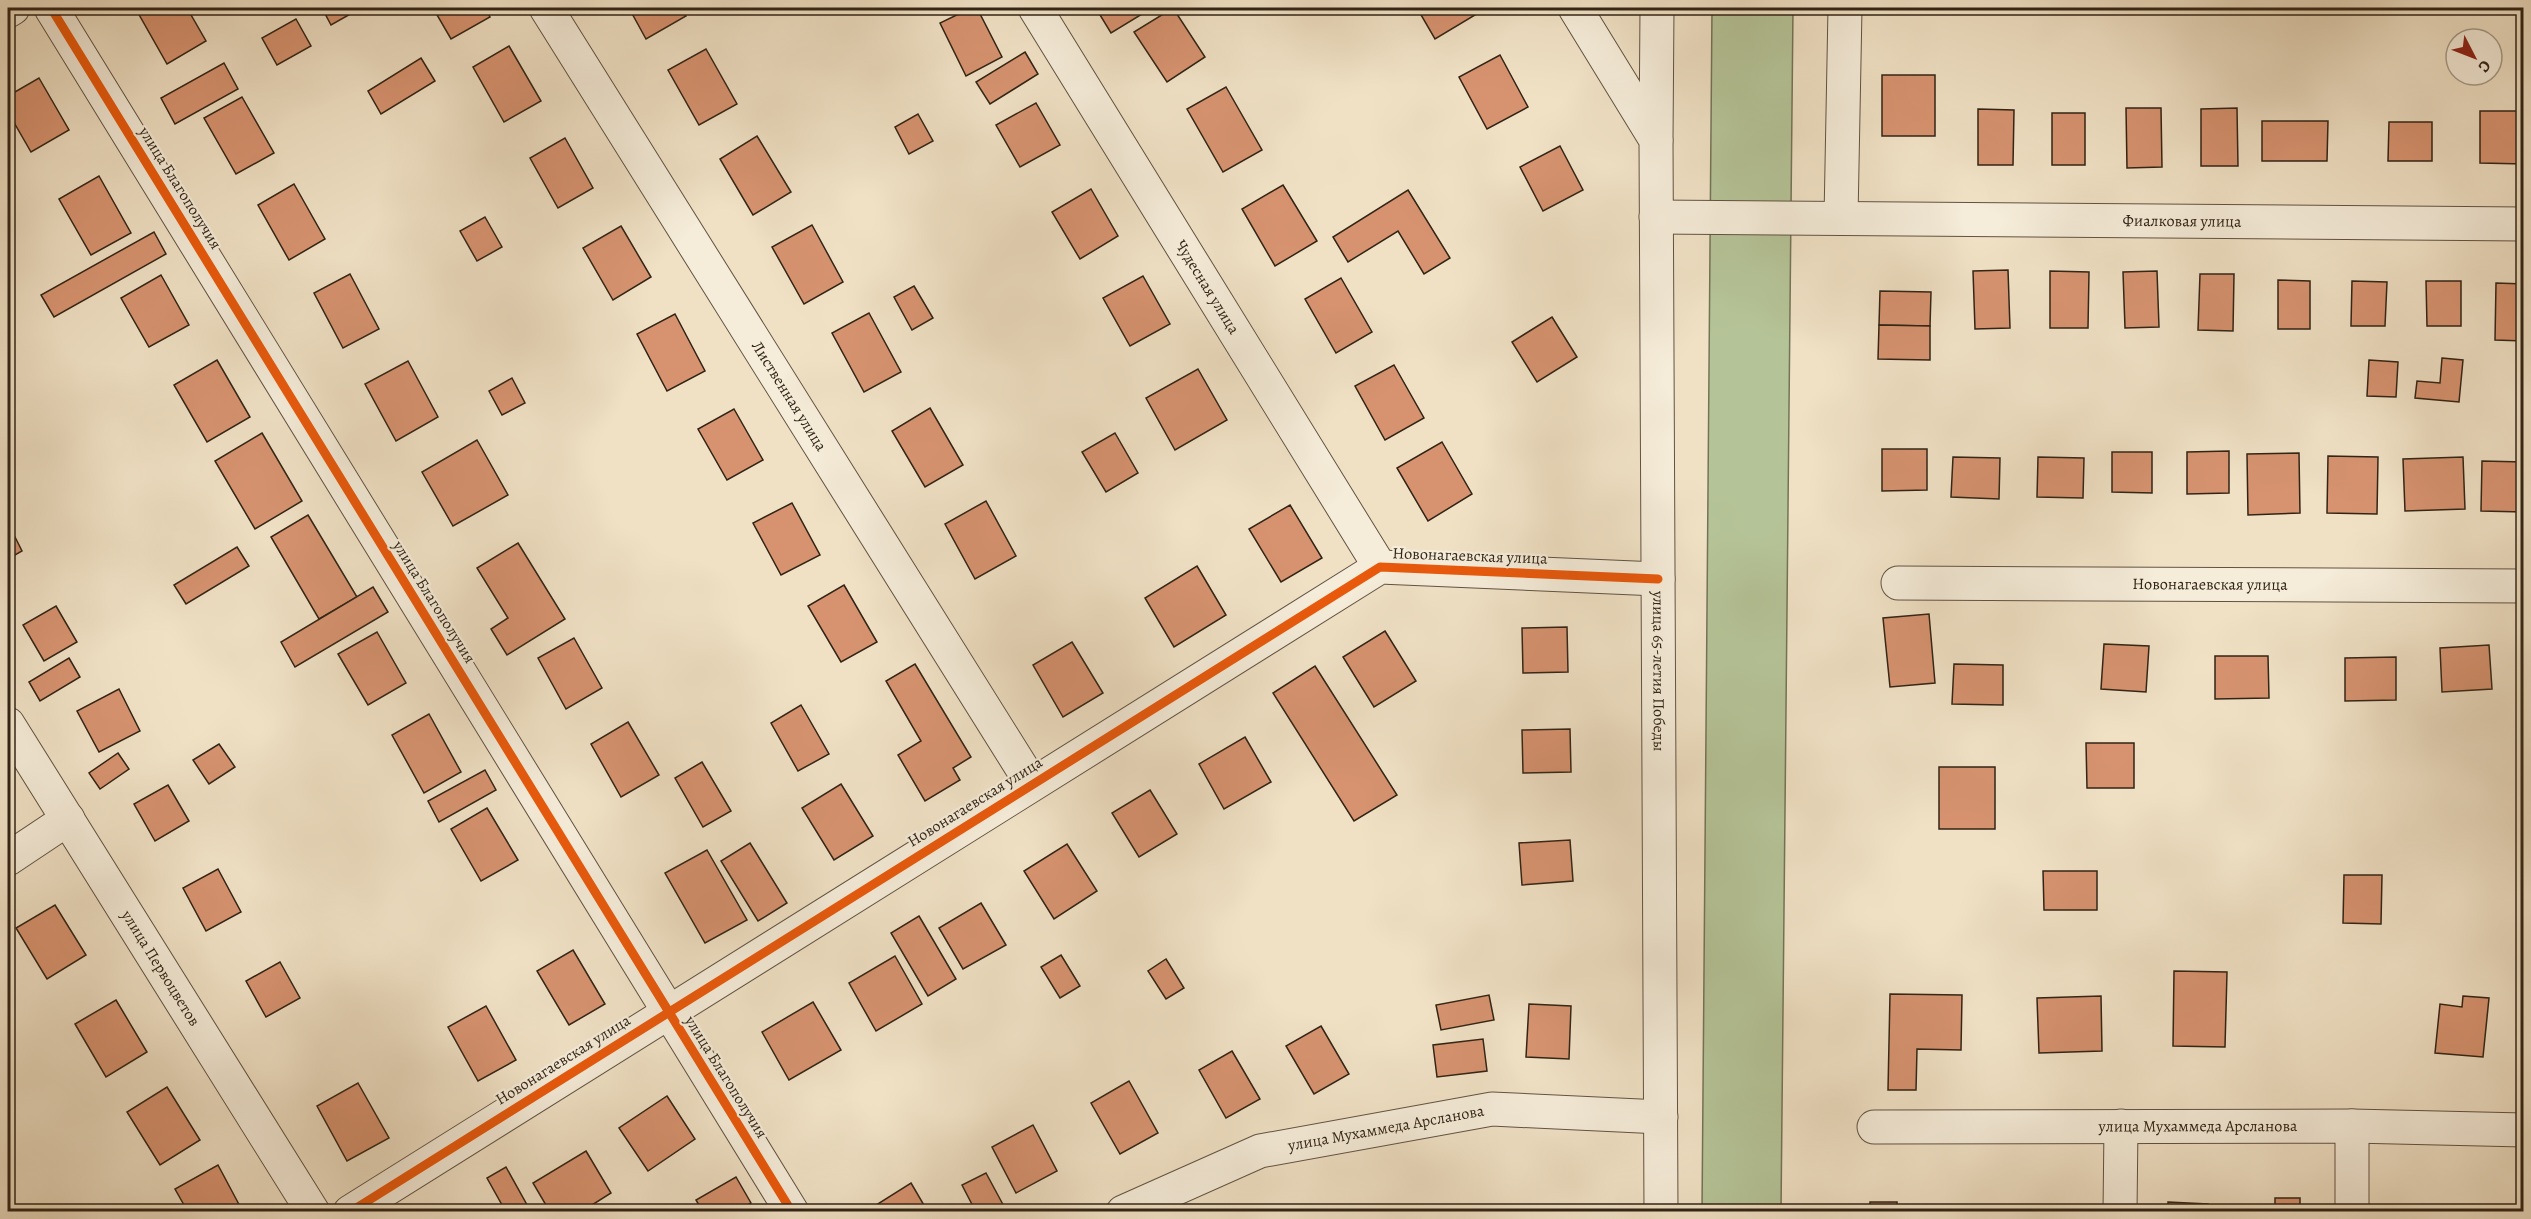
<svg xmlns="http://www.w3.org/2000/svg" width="2531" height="1219" font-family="Alegreya,serif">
<rect width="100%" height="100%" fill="#f0e1c5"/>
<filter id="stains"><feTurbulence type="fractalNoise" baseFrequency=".00333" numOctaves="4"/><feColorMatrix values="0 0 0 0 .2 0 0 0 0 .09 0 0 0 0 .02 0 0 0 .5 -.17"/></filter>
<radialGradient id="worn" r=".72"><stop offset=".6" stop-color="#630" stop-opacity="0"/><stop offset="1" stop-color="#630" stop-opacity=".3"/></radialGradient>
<!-- green -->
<path fill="#b5c498" stroke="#737457" stroke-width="1.5" d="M1712,8H1793L1781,1211L1702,1212Z"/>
<!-- building -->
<g fill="#d79370" stroke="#312416" stroke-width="1.5">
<path d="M144,8H187L206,41L167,64L137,11Z"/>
<path d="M322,8H351L354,12L331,25Z"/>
<path d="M433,8H485L490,17L451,39Z"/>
<path d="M629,8H681L686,16L646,39Z"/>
<path d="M971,8H977L1002,57L966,76L940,23Z"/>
<path d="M1101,8H1152L1111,33L1097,10Z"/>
<path d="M1173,8L1205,57L1167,82L1134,32Z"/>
<path d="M1417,8H1471L1475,15L1435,39Z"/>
<path d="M296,19L311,46L277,65L262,38Z"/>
<path d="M509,46L541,101L504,122L473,67Z"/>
<path d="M706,49L737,104L699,125L668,70Z"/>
<path d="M1025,52L1038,74L990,104L976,82Z"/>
<path d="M1500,55L1528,107L1487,129L1459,77Z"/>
<path d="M421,58L435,81L381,114L368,91Z"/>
<path d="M224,63L238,89L175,124L161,98Z"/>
<rect x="1882" y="75" width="53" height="61"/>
<path d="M39,78L69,130L31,152L8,112V96Z"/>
<path d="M1226,87L1262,150L1223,172L1187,109Z"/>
<path d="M242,97L274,153L236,174L204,118Z"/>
<path d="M1036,103L1060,145L1020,167L996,125Z"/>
<path d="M2126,108H2161L2162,167L2127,168Z"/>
<path d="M2237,108L2238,166H2201V109Z"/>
<path d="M1978,109L2014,110L2013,165H1978Z"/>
<path d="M2480,111H2524V164L2480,163Z"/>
<rect x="2052" y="113" width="33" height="52"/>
<path d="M918,114L933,141L909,154L895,127Z"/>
<path d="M2262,121H2328L2327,161H2262Z"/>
<path d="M2389,122H2432V161H2388Z"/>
<path d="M757,136L791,192L753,215L720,159Z"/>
<path d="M565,138L593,188L558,208L530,158Z"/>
<path d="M1560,146L1583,190L1543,211L1520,167Z"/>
<path d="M99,176L131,233L91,255L59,199Z"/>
<path d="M294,184L325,239L289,260L258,205Z"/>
<path d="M1283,185L1317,241L1275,266L1242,209Z"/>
<path d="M1091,189L1118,236L1080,259L1052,212Z"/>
<path d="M1408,190L1450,258L1424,274L1398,231L1348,262L1333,237Z"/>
<path d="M485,217L502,247L477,261L460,231Z"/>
<path d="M812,225L843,282L804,304L772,247Z"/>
<path d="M621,226L651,277L613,300L583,248Z"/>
<path d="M154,232L166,254L54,317L41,295Z"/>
<path d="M2008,270L2010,328L1975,329L1973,271Z"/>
<path d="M2050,271L2089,272L2088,328H2050Z"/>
<path d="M2157,271L2159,327L2125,328L2123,272Z"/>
<path d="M350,274L379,329L343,348L314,293Z"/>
<path d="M2200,274H2234L2233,331L2198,330Z"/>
<path d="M161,275L189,325L149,347L121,298Z"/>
<path d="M1143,276L1170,324L1130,346L1103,298Z"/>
<path d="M1341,278L1372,332L1336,353L1305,299Z"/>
<path d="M2278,280L2310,281V329H2278Z"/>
<path d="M2352,281L2387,282L2385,326H2351Z"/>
<path d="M2426,281H2461V326H2427Z"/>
<path d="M2496,283L2524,284V341L2495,340Z"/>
<path d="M914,286L933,318L912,330L894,297Z"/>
<path d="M1880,291L1931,292L1930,326L1879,325Z"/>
<path d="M869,313L901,372L864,392L832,333Z"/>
<path d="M675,314L705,371L667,391L637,334Z"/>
<path d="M1552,317L1577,357L1537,382L1512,342Z"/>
<path d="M1879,325L1930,326V360L1878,359Z"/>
<path d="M2442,358L2463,360L2459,402L2415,398L2417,381L2440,383Z"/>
<path d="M217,360L250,417L207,442L174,385Z"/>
<path d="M2369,360L2398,362L2396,397L2367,396Z"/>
<path d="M408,361L438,417L396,441L365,384Z"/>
<path d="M1394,365L1424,418L1385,440L1355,386Z"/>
<path d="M1198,369L1227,420L1175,450L1146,398Z"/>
<path d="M512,378L525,403L502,415L489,391Z"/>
<path d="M930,408L963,465L925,487L892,431Z"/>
<path d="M734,409L763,460L727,480L698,429Z"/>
<path d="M262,433L302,501L255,529L215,461Z"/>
<path d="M1115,433L1138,473L1106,492L1082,452Z"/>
<path d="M477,440L508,495L453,526L422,472Z"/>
<path d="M1442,442L1472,494L1428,521L1397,468Z"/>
<path d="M1882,449H1927V490L1882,491Z"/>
<path d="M2229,451V493L2187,494V452Z"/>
<path d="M2112,452H2152V493L2112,492Z"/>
<path d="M2299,453L2300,513L2248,515L2247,454Z"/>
<path d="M2328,456L2378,457L2377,514L2327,513Z"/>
<path d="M1953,457L2000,458L1999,499L1951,497Z"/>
<path d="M2038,457L2084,458L2083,498L2037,497Z"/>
<path d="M2463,457L2465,509L2405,511L2403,459Z"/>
<path d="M2482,461L2524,462V512L2481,511Z"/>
<path d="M986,501L1016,556L975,579L945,524Z"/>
<path d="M792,503L820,555L781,575L753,523Z"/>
<path d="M1290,505L1322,558L1281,582L1249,529Z"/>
<path d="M308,515L357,597L319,619L271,537Z"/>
<path d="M8,523L22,551L8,559Z"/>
<path d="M518,543L565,619L507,655L491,629L508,618L477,568Z"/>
<path d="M237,547L249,566L186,604L174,585Z"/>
<path d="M1197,566L1226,615L1174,647L1145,598Z"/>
<path d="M844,585L877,642L841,662L808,606Z"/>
<path d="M373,587L388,612L295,667L281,642Z"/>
<path d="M56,606L77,642L44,661L23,625Z"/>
<path d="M1929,614L1935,683L1890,687L1883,618Z"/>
<path d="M1567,627L1568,672L1523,673L1522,628Z"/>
<path d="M1385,631L1416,681L1374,707L1343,657Z"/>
<path d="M377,632L406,683L368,705L338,654Z"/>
<path d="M574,638L602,688L566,709L538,658Z"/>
<path d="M1072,642L1103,693L1063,717L1033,665Z"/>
<path d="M2104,644L2149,646L2146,692L2101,689Z"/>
<path d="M2489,645L2492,689L2442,692L2440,648Z"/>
<path d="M2215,656H2268L2269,698L2215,699Z"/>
<path d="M2396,657V700L2345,701V658Z"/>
<path d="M69,658L80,677L40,701L29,682Z"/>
<path d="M915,664L971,757L953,768L960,780L925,801L898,755L921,741L886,681Z"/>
<path d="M1954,664L2003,665V705L1952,704Z"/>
<path d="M1315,666L1397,795L1354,821L1273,693Z"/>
<path d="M119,689L140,731L99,752L77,711Z"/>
<path d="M801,705L829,754L798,771L771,723Z"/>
<path d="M429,714L461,772L424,793L392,735Z"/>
<path d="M628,722L659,775L621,797L591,744Z"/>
<path d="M1570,729L1571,772L1523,773L1522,730Z"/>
<path d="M1245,737L1271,782L1224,809L1199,764Z"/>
<path d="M2086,743H2134V788H2087Z"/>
<path d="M219,744L235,767L209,784L193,760Z"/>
<path d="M118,753L129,769L100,789L89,773Z"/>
<path d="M702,762L731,811L703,827L675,778Z"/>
<rect x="1939" y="767" width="56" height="62"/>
<path d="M485,770L496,790L439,822L428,801Z"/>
<path d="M841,784L873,836L834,860L802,808Z"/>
<path d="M168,785L189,821L155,841L134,804Z"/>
<path d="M1150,790L1177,834L1139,857L1112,813Z"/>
<path d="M487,808L518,860L481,881L451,829Z"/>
<path d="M1570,840L1573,881L1522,885L1519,843Z"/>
<path d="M750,843L787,903L758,921L721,861Z"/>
<path d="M1067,844L1097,891L1054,919L1024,871Z"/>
<path d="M707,850L747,920L705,943L665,873Z"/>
<path d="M218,869L241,912L206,931L183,888Z"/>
<path d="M2043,871H2097V910H2044Z"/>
<path d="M2344,875H2382L2381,924L2343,923Z"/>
<path d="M981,903L1006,945L963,969L939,928Z"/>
<path d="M55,905L86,955L47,979L16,928Z"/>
<path d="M919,916L956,979L928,996L891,933Z"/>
<path d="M573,950L605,1004L569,1025L537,971Z"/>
<path d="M1061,955L1080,986L1060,998L1041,967Z"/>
<path d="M895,956L922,1004L876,1031L849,983Z"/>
<path d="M1166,959L1184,988L1166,999L1148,971Z"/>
<path d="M280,962L300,998L266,1017L246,981Z"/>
<path d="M2174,971L2227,972L2225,1047L2173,1046Z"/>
<path d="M1890,994L1962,995L1961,1050L1917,1049L1916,1090H1888Z"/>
<path d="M1489,995L1494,1020L1441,1030L1436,1005Z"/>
<path d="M2101,996L2102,1051L2039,1053L2037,998Z"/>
<path d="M2463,996L2489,998L2483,1057L2435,1053L2440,1004L2462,1007Z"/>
<path d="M116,1000L147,1052L106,1077L75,1024Z"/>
<path d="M813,1002L841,1050L789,1080L762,1032Z"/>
<path d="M1529,1004L1571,1006L1569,1059L1526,1057Z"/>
<path d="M486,1006L516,1060L478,1081L448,1027Z"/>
<path d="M1321,1026L1349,1074L1314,1094L1286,1046Z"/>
<path d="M1483,1039L1487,1071L1437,1077L1433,1045Z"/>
<path d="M1232,1051L1260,1099L1226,1118L1199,1070Z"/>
<path d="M1129,1081L1158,1133L1120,1154L1091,1103Z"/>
<path d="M358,1083L389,1138L347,1161L317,1106Z"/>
<path d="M167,1087L200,1140L160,1165L127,1112Z"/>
<path d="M667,1096L695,1139L648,1171L619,1128Z"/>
<path d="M1033,1125L1057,1171L1016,1193L992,1147Z"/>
<path d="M586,1151L611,1193L581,1212H550L533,1183Z"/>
<path d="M218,1165L243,1212H188L175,1189Z"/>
<path d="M506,1167L531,1212H506L487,1178Z"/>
<path d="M986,1173L1007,1212H976L962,1185Z"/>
<path d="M736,1177L751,1203L737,1212H703L696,1200Z"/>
<path d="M911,1183L928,1212H865Z"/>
<path d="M2275,1198H2300V1208H2321V1212H2275Z"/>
<rect x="1870" y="1202" width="27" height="10"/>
<path d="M2168,1202L2208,1204V1212H2168Z"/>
<rect x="2505" y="1205" width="19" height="7"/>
<rect x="2034" y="1208" width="55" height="4"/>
<rect x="2388" y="1210" width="55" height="2"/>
</g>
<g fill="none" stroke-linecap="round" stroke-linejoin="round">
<defs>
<g id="street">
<path d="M51,8L792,1212"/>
<path id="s1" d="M546,8L1032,784"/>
<path id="s2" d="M1035,8L1380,567"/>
<path id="s3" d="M1575,8L1656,140L1661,1212"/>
<path d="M8,11L13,8"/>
<path d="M1656,140L1657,8"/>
<path id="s4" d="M1656,217L2524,224"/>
<path d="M1841,218L1845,8"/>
<path id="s5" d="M1898,583L2524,586"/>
<path id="s6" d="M8,724L313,1212"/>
<path d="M8,859L68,819"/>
<path id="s7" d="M1874,1127L2352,1126L2524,1130"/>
<path d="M350,1212L1380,567L1658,579"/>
<path id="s8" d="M1123,1212L1260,1151L1492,1109L1661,1117"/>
<path d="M2120,1212L2121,1126"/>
<path d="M2352,1212V1126"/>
</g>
</defs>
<!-- street casing -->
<use href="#street" stroke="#615342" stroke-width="35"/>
<!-- street -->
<use href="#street" stroke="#f5ecd9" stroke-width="33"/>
<defs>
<g id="cycleway">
<path d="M51,8L792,1212"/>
<path d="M350,1212L1380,567L1658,579"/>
</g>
</defs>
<!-- cycleway casing -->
<use href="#cycleway" stroke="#f5ecd9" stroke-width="13"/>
<!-- cycleway -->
<use href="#cycleway" stroke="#e8590c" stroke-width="9"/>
</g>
<g text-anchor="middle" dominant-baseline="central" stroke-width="4.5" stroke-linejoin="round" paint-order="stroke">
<!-- street labels -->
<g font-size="16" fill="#312416" stroke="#f5ecd9">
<text transform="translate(180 188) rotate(58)">улица Благополучия</text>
<text stroke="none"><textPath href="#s4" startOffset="526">Фиалковая улица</textPath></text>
<text stroke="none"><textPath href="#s2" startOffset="328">Чудесная улица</textPath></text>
<text stroke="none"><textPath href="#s1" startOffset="458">Лиственная улица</textPath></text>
<text transform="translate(1470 556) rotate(2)">Новонагаевская улица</text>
<text stroke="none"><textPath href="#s5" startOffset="312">Новонагаевская улица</textPath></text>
<text transform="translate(434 602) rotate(58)">улица Благополучия</text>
<text stroke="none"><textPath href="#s3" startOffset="686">улица 65-летия Победы</textPath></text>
<text transform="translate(975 802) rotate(-32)">Новонагаевская улица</text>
<text stroke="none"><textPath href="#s6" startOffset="288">улица Первоцветов</textPath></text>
<text transform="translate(563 1060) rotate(-32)">Новонагаевская улица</text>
<text transform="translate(726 1077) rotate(58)">улица Благополучия</text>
<text stroke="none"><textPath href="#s7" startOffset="324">улица Мухаммеда Арсланова</textPath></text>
<text stroke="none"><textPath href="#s8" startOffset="278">улица Мухаммеда Арсланова</textPath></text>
</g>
</g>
<!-- margin -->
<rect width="2531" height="1219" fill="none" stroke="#f0e1c5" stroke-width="30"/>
<rect x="9" y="9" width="2513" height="1201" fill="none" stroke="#312416" stroke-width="3"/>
<rect x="15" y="15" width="2501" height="1189" fill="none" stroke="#312416" stroke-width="1.5"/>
<!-- north arrow -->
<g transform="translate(2474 57) rotate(132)"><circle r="28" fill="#f5ecd9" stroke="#a79c8b" stroke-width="1.5"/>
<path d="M0-4.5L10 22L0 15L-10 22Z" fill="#8f2418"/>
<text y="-9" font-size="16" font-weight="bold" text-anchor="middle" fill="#312416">С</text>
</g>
<rect width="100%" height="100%" filter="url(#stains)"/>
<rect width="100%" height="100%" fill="url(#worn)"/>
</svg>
